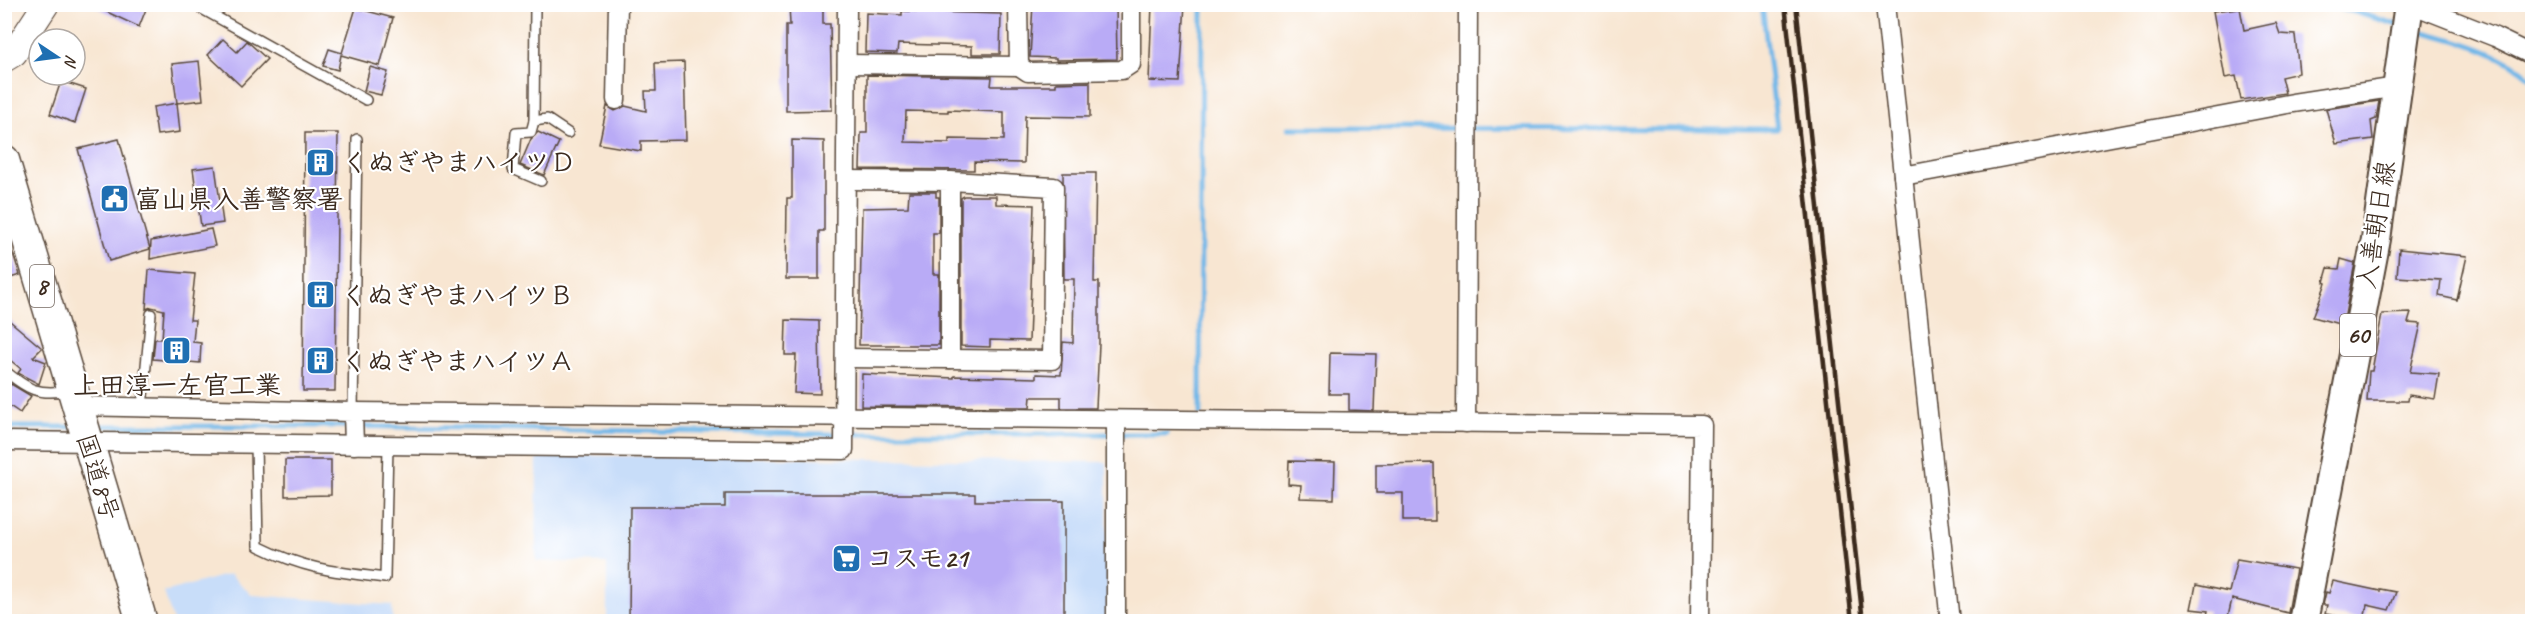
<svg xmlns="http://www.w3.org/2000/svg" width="2537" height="626" font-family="Caveat,'Klee One',sans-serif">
<rect width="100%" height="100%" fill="#fff"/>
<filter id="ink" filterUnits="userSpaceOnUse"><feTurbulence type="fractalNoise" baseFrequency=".0167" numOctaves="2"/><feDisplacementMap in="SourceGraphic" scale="12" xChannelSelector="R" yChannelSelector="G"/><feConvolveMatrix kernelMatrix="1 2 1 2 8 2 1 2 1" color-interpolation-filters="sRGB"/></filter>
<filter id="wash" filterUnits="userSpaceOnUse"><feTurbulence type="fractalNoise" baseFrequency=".008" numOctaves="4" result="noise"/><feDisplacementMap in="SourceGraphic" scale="24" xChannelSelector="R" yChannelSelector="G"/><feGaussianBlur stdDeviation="1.35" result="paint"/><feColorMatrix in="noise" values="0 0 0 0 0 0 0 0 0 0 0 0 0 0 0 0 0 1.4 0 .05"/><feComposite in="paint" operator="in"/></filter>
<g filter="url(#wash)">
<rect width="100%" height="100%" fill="#f8e6d2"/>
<!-- built -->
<g fill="#c8ddf9">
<path d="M537,455L1107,462L1108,621H607V563L536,561Z"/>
<path d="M230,574L252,595L392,605L393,621H173L164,592Z"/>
</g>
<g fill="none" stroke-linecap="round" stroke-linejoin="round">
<!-- stream -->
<g stroke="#71b7e8" stroke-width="5">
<path d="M2328,4L2398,25"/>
<path d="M2413,29C2455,40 2499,49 2532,79"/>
<path d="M1289,128L1777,129L1762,4"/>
<path d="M1200,414L1202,4"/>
<path d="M93,426H337L825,434H1167"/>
<path d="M4,427H75"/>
</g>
</g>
<g id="blocks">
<!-- building -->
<g fill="#b9abf6" fill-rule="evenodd">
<path d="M90,4H148L139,27Z"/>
<path d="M789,4H823V24H830L832,110L786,111V25H790Z"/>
<path d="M1033,4H1116L1117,59L1056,60V58L1030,57Z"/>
<path d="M1152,4H1185L1180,82L1149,81Z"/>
<path d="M356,8L393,18L380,66L341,55L338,70L323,66L329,49L342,53Z"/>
<path d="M2240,8L2244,30L2276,23L2280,34L2295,35L2299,73L2281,77L2285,93L2241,100L2236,76L2225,78L2213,11Z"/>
<path d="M902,11L1001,14L1000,54H972V46L898,44L897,53L865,52L866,13L902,15Z"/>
<path d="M223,39L237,52L247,41L267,59L241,86L208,55Z"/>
<path d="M199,61L203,100L177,103L172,64Z"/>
<path d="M684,62L686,140L641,141V151L599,144L607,106L615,111L625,106L646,111L645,91H656L655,63Z"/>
<path d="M370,67L388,72L381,95L364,91Z"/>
<path d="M867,75L992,77L991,86H1056V83L1090,82V117L1025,116L1024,163L974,162V170L860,169L861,133H867ZM948,110L1004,112V140L949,139V143L905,142L906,111L948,112Z"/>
<path d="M61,81L86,89L75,123L50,114Z"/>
<path d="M2379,101L2376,119L2371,121L2373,139L2336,144L2326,109Z"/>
<path d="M177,103L180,132L157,135L153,107Z"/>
<path d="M538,132L559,142L544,175L520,165L531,139Z"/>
<path d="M305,133H338L335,391H303Z"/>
<path d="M119,139L150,249L109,261L78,149Z"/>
<path d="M792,140L824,141V231H819V279H786L787,198H792Z"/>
<path d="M215,166L223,223L201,226L193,169Z"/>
<path d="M1063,173H1096L1094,282H1099V344L1096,408H1061V397H1031L1030,407L861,406L862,374L954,378V376L1036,378V374L1061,375L1063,342L1073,343L1074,279H1064Z"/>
<path d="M909,192H936V197H939V233H933V274H939V345H859L862,208L908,207Z"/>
<path d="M964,196H996V204L1034,205L1029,341L990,340V347L961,346V198Z"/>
<path d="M211,229L215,246L150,259L151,241Z"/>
<path d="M4,235H7L20,275L4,280Z"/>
<path d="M2399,249L2467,256L2457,300L2439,296L2441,280L2397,277Z"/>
<path d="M2341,259L2355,263L2343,325L2313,317L2326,283L2324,282L2328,268L2339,269Z"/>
<path d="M149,270L195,274L190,320H195L193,342L201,343L200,363L153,359L155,339H162L164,310L151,307L146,309Z"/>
<path d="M2411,313L2408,323L2421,324L2410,372L2439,374L2435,399L2409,395L2408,401H2367L2369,371H2372L2382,314Z"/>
<path d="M4,316L42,348L33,357L46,362L39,384L18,373L21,369L4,355Z"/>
<path d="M786,320L819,321L820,394L794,393L796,355H785Z"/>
<path d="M1330,353L1376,354L1374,411L1349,410V394H1329Z"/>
<path d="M11,384L31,396L20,413L4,402V394Z"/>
<path d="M285,460H331V495L285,496Z"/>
<path d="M1289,461L1335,462L1334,499L1300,498L1301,485L1288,484Z"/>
<path d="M1434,463L1435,521H1403V493H1376V464Z"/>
<path d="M725,494H975V501H1064V621H629L630,507H725Z"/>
<path d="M2237,559L2296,569L2288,613L2232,599L2227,621H2206L2208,611L2191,609L2196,585L2229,592Z"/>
<path d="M2333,581L2380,591V589L2396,592L2389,610L2367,605L2364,620L2325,614L2327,605H2323L2326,592L2329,593Z"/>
</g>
</g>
</g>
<g filter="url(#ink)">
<use href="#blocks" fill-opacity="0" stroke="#574639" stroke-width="1.5"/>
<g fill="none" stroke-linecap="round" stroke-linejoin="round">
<defs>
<g id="service">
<path d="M193,4L366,100"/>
<path d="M535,4L534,121L547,119L568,133"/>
<path d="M534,121L531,132L516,133L513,169L541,181"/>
<path d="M4,370C28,390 39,396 70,390"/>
<path d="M142,407L151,314"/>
<path d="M353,412L357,139"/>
<path d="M256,444L258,546C304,569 335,572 385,578L388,446"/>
</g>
<g id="minor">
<path d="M1885,4L1950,622"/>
<path d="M2411,4L2495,37L2532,55"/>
<path d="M847,64L1019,66L1018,4"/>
<path d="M1019,66L1028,72L1122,70L1131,64V4"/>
<path d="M616,100L618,4"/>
<path d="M1903,176L2293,103L2397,87"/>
<path d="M847,180L950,181V359"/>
<path d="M845,358L1052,360L1054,187L950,181"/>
<path d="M77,406L353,412L354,445"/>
<path d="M353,412L1702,425L1700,622"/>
<path d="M1466,423L1468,4"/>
<path d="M4,441L844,450L847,4"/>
<path d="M1116,622V420"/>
</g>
<path id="secondary" d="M4,59L14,53L46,4"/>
<path id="primary" d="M2303,622L2376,239L2409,4"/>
<path id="trunk" d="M4,160L142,622"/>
</defs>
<!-- service casing -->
<use href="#service" stroke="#574639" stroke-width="12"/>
<!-- minor casing -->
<use href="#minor" stroke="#574639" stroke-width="21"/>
<!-- secondary casing -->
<use href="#secondary" stroke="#574639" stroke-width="28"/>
<!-- primary casing -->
<use href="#primary" stroke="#574639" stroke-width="32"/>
<!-- trunk casing -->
<use href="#trunk" stroke="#574639" stroke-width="33"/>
<!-- service -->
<use href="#service" stroke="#fff" stroke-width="9"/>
<!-- minor -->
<use href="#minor" stroke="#fff" stroke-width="18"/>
<!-- secondary -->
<use href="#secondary" stroke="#fff" stroke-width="26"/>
<!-- primary -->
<use href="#primary" stroke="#fff" stroke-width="28"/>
<!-- trunk -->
<use href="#trunk" stroke="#fff" stroke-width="30"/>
<!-- rail -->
<g stroke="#3b2a1e" stroke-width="4.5">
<path d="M1785,4L1852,622"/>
<path d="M1796,4L1863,622"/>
</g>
</g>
</g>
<!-- icons -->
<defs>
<symbol id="building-square" viewBox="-11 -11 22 22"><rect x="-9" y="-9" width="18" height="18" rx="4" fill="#1f6fb2" stroke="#fff"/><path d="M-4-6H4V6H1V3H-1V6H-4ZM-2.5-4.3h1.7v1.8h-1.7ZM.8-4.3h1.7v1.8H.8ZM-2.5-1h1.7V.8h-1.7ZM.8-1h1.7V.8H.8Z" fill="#fff"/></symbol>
<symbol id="civic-square" viewBox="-11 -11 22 22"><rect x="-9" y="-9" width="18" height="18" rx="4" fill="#1f6fb2" stroke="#fff"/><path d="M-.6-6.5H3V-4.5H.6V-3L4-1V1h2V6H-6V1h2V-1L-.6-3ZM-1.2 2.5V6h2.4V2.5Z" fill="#fff"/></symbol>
<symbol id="supermarket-square" viewBox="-11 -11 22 22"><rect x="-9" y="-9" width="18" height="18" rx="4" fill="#1f6fb2" stroke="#fff"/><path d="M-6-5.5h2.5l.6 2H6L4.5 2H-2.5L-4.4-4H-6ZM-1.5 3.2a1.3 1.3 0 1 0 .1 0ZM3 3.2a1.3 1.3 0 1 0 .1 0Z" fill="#fff"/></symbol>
</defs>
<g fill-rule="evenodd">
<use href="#building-square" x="304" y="146" width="33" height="33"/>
<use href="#civic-square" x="98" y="182" width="33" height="33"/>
<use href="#building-square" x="304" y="278" width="33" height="33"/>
<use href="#building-square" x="160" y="334" width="33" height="33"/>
<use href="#building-square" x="304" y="344" width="33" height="33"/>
<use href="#supermarket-square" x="830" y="542" width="33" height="33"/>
</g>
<g text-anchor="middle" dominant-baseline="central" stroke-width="4.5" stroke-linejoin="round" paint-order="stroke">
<!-- shield labels -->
<g fill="#fff" stroke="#766a62" stroke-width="1.5">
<rect x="30" y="265" width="24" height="42" rx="4.5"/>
<rect x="2340" y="314" width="36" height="42" rx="4.5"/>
</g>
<g font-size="24" font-weight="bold" fill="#3b2a1e">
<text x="42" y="286">8</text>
<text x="2358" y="335">60</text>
</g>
<!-- poi labels -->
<g font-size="26" font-weight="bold" fill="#3b2a1e" stroke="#fff" text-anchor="start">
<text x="342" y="162">くぬぎやまハイツＤ</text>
<text x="135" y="199">富山県入善警察署</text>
<text x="341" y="295">くぬぎやまハイツＢ</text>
<text x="341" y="361">くぬぎやまハイツＡ</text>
<text x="177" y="385" text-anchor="middle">上田淳一左官工業</text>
<text x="867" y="558">コスモ21</text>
</g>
<!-- street labels -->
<g font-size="26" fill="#3b2a1e" stroke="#fff">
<text transform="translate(2376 225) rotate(-81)">入善朝日線</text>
<text transform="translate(98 477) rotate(73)">国道8号</text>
</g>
</g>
<!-- margin -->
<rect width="2537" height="626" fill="none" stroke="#fff" stroke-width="24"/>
<!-- north arrow -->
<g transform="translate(57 57) rotate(103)"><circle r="28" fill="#ffffff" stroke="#b1aaa5" stroke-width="1.5"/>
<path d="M0-4.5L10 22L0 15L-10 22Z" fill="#1f6fb2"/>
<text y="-9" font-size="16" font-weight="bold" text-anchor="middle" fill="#3b2a1e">N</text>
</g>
</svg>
